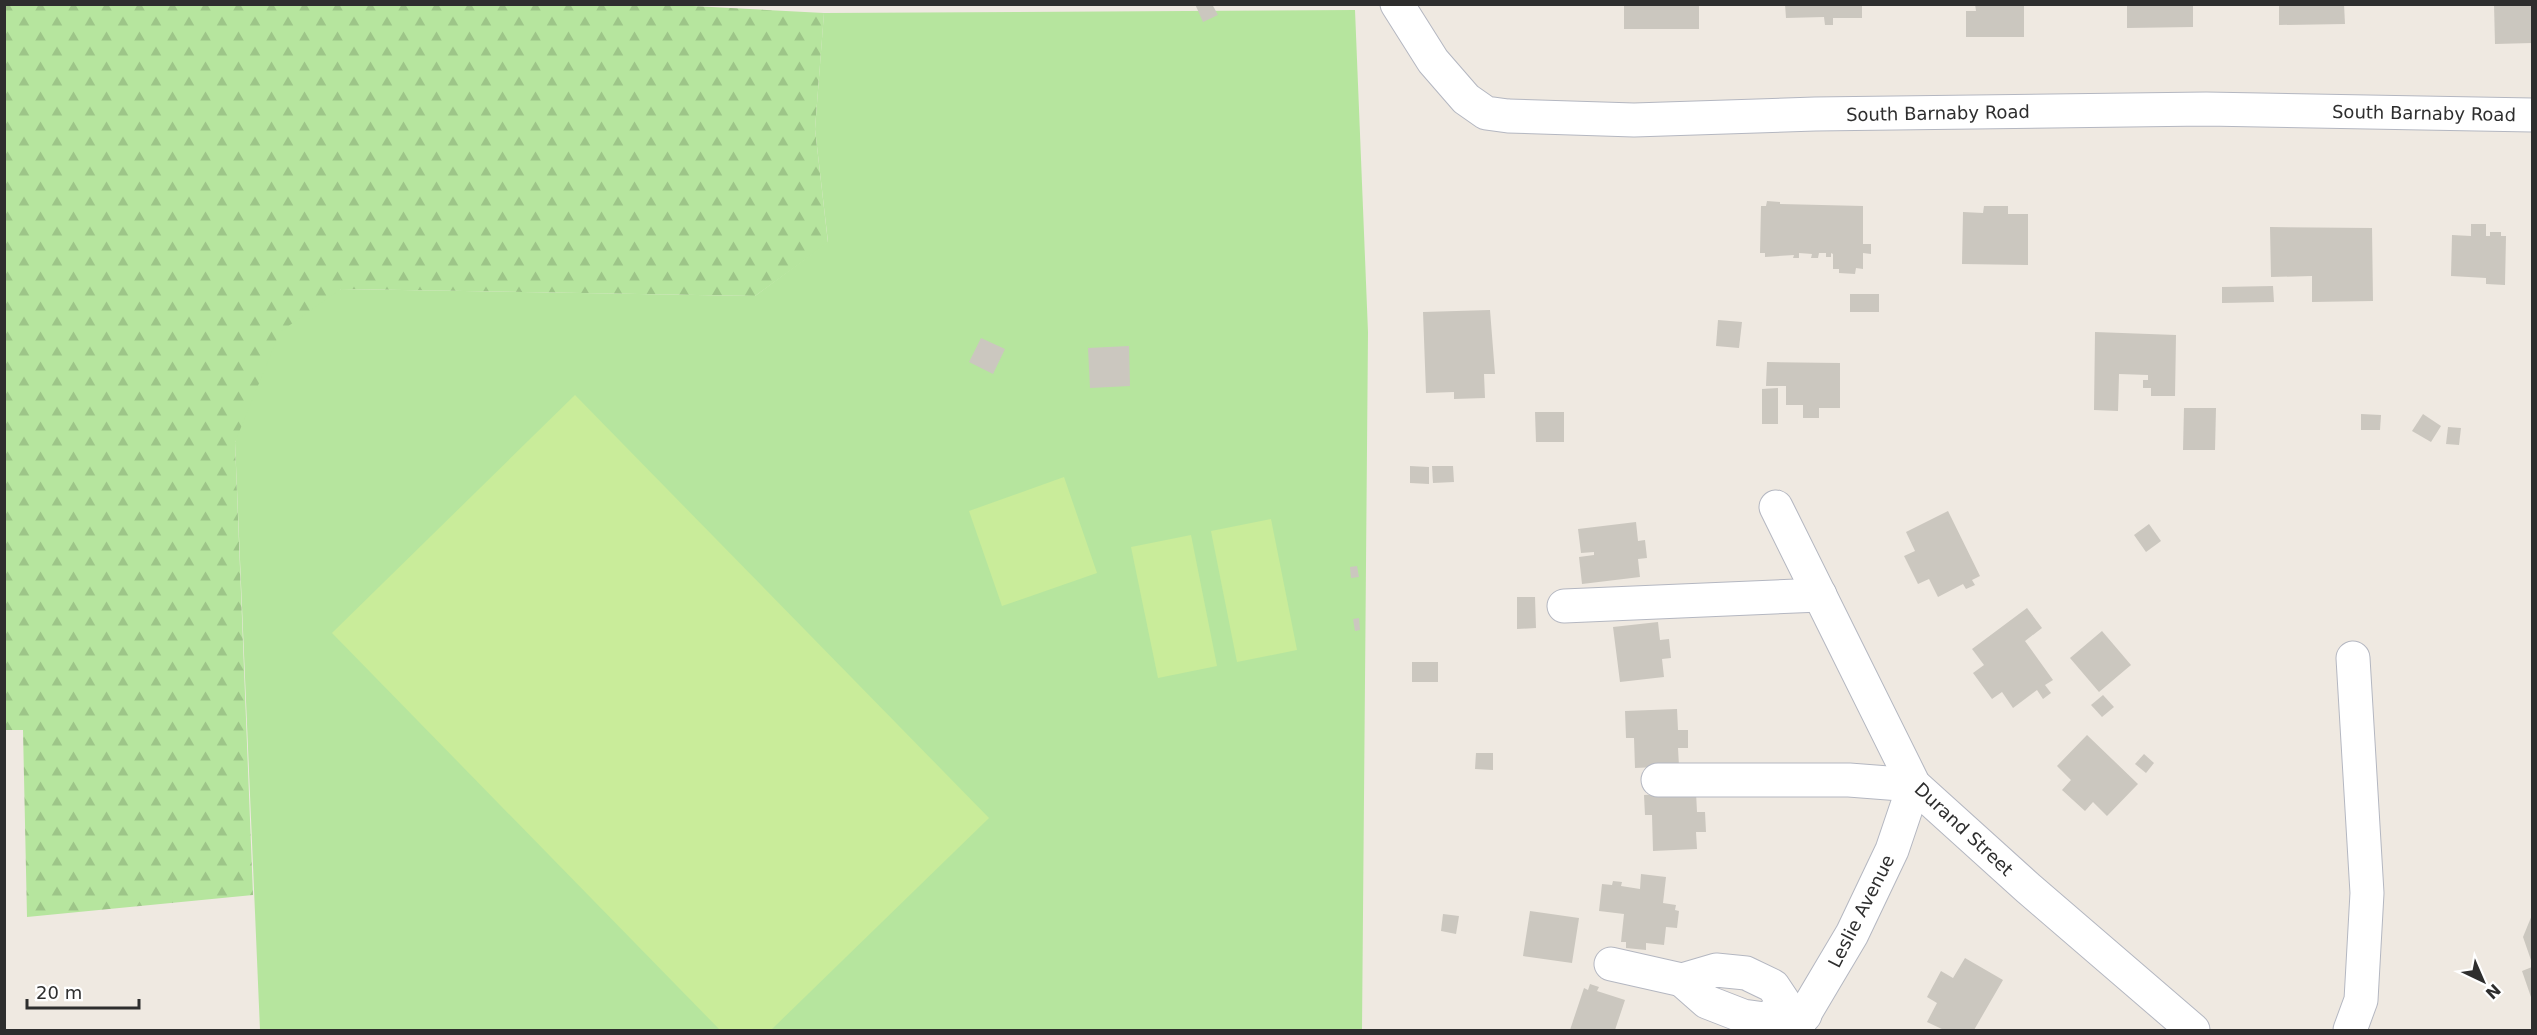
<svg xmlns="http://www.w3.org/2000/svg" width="2537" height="1035" font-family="'DejaVu Sans',sans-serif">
<defs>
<pattern id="forest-firs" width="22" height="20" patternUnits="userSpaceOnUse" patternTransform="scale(1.5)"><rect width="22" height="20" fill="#b6e59e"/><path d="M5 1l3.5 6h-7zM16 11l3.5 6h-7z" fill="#9dc588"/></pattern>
</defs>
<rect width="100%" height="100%" fill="#efe9e1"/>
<!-- forest -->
<path fill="url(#forest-firs)" d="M655,4L824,13L815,129L828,243L755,296L341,289L235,442L253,895L27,917L23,730H4V5Z"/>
<!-- park -->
<path fill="#b6e59e" d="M1355,10L1368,332L1362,1030H260L235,442L280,332L341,289L755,296L828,242L815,129L824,13Z"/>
<!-- pitch -->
<g fill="#c9ec9a">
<path d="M575,395L989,818L771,1030H720L332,633Z"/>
<path d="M1064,477L1097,573L1002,606L969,511Z"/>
<path d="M1271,519L1297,650L1237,662L1211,531Z"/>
<path d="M1191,535L1217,666L1158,678L1131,547Z"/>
</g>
<!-- building -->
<g fill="#cbc7bf">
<path d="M1195,4H1212L1218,15L1203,22Z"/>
<rect x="1624" y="4" width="75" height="25"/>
<path d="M1785,4H1862V18H1833V25H1825L1824,17L1786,18Z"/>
<path d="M1975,4H2024V37H1966V11H1976Z"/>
<path d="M2127,4H2193V27L2127,28Z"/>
<path d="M2279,4H2344L2345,24L2279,25Z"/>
<path d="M2494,4H2532V43L2495,44Z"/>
<path d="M1767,201L1780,202V204L1863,206V244H1871V254L1863,253V269L1856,268L1855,274L1839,273V269H1833V254L1831,253V257H1826V253H1819L1818,258H1811L1812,254L1799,253V258H1793L1794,255L1765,257V253H1760L1761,206H1766Z"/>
<path d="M1984,206H2008V214H2028V265L1962,264L1963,212L1983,213Z"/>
<path d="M2471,224H2486V236H2490V232H2501V236H2506L2505,285L2486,284V278L2451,276L2452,235L2471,236Z"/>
<path d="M2270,227L2372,228L2373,301L2312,302V276L2271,277Z"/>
<path d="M2273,286L2274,302L2222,303V287Z"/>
<rect x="1850" y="294" width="29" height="18"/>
<path d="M1490,310L1495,374H1484L1485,398L1454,399V392L1426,393L1423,312Z"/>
<path d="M1718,320L1742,322L1739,348L1716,346Z"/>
<path d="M2095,332L2176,335L2175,396H2151V388H2143V380H2148V375L2119,374L2118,411L2094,410Z"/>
<path d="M981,338L1005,349L993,374L969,362Z"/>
<path d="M1129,346L1130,386L1090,388L1088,348Z"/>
<path d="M1767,362L1840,363V408H1819V418H1803V405H1786V386H1766Z"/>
<path d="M1778,388V424H1762V389Z"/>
<path d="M2184,408H2216L2215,450H2183Z"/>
<path d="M1535,412H1564V442H1536Z"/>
<path d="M2361,414L2381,415L2380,430H2361Z"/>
<path d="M2423,414L2441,426L2431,442L2412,431Z"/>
<path d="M2448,427L2461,428L2459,445L2446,444Z"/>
<path d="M1410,466L1429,467V484L1410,483Z"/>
<path d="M1432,466H1453L1454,482L1433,483Z"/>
<path d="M1948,511L1980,576L1972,580L1975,585L1966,589L1963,584L1938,597L1929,579L1918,584L1904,556L1915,551L1906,532Z"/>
<path d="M1636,522L1638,541L1645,540L1647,558L1638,559L1640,577L1582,584L1579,557L1594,555V552L1581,553L1578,529Z"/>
<path d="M2149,524L2161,541L2146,552L2134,535Z"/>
<path d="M1357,566L1359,577L1351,578L1350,567Z"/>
<path d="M1517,597H1535L1536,628L1517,629Z"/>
<path d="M2027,608L2042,628L2025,641L2053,680L2045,685L2051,693L2043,699L2037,690L2013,708L2002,692L1992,699L1973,673L1984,665L1972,649Z"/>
<path d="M1359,618L1360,630L1355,631L1353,619Z"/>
<path d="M1658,622L1660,640L1669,639L1671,658L1662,659L1664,677L1620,682L1613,627Z"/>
<path d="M2102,631L2131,665L2099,692L2070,658Z"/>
<rect x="1412" y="662" width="26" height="20"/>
<path d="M2103,695L2114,707L2102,717L2091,705Z"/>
<path d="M1677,709L1678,730H1688V748H1678L1679,766L1635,768L1634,738H1626L1625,711Z"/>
<path d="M2087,735L2138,784L2107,816L2093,802L2085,811L2062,790L2071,780L2057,766Z"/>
<path d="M1476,753H1493V770L1475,769Z"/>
<path d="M2144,754L2154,763L2146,773L2135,764Z"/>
<path d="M1696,792L1697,812H1705L1706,832H1696L1697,849L1653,851L1652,815H1645L1644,795Z"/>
<path d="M1641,874L1666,877L1663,903L1676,905L1675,910L1679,911L1677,928L1666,927L1664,945L1646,943V950L1626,948V942H1621L1624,914L1599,911L1602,884L1612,885L1613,881L1622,882L1621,886L1640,889Z"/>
<path d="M1530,911L1579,918L1572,963L1523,956Z"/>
<path d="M1443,914L1459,916L1456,934L1441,931Z"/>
<path d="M2532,915V963L2523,937Z"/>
<path d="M1965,958L2003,980L1974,1030H1944L1927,1022L1937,1003L1927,997L1941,971L1953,978Z"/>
<path d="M2532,967V1000L2522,971Z"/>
<path d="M1590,984L1599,987L1597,991L1625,1000L1615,1030H1570L1584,988L1588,990Z"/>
</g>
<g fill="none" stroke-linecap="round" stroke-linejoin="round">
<defs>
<g id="minor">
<path d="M1397,4L1433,61L1466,99L1486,113L1508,116L1634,120L1815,114L2206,109L2532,115"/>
<path d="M1776,507L1914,785L2028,888L2193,1030"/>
<path d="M1564,606L1820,595"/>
<path d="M1658,780H1849L1914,785"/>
<path d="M1611,964L1682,980L1716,970L1746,973L1773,986L1787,1007L1805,1015"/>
<path d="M1682,980L1707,1002L1743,1016L1765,1019L1787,1007"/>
<path d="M1795,1030L1852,934L1892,850L1914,785"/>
<path d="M2350,1030L2361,1000L2367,893L2353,658"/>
</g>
</defs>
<!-- minor casing -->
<use href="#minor" stroke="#b4b7c1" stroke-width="35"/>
<!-- minor -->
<use href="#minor" stroke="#fff" stroke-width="33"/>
</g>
<g text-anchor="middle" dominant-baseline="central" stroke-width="4.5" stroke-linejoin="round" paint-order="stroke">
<!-- street labels -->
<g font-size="18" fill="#2e2e2e" stroke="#fff">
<text transform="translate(1938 113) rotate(-1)">South Barnaby Road</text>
<text transform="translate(2424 113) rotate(1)">South Barnaby Road</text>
<text transform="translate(1964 829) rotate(43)">Durand Street</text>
<text transform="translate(1861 911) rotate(-63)">Leslie Avenue</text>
</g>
</g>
<!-- border -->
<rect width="2537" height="1035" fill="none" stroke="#2e2e2e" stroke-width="12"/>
<!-- north arrow -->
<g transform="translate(2483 981) rotate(136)" stroke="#ffffff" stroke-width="4.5" paint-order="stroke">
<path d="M0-4.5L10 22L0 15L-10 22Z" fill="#2e2e2e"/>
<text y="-9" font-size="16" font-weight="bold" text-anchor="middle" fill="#2e2e2e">N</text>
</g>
<!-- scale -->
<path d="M27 999v9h112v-9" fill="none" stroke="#2e2e2e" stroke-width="3"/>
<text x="36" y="999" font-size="18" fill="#2e2e2e" stroke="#ffffff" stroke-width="4.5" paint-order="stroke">20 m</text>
</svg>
